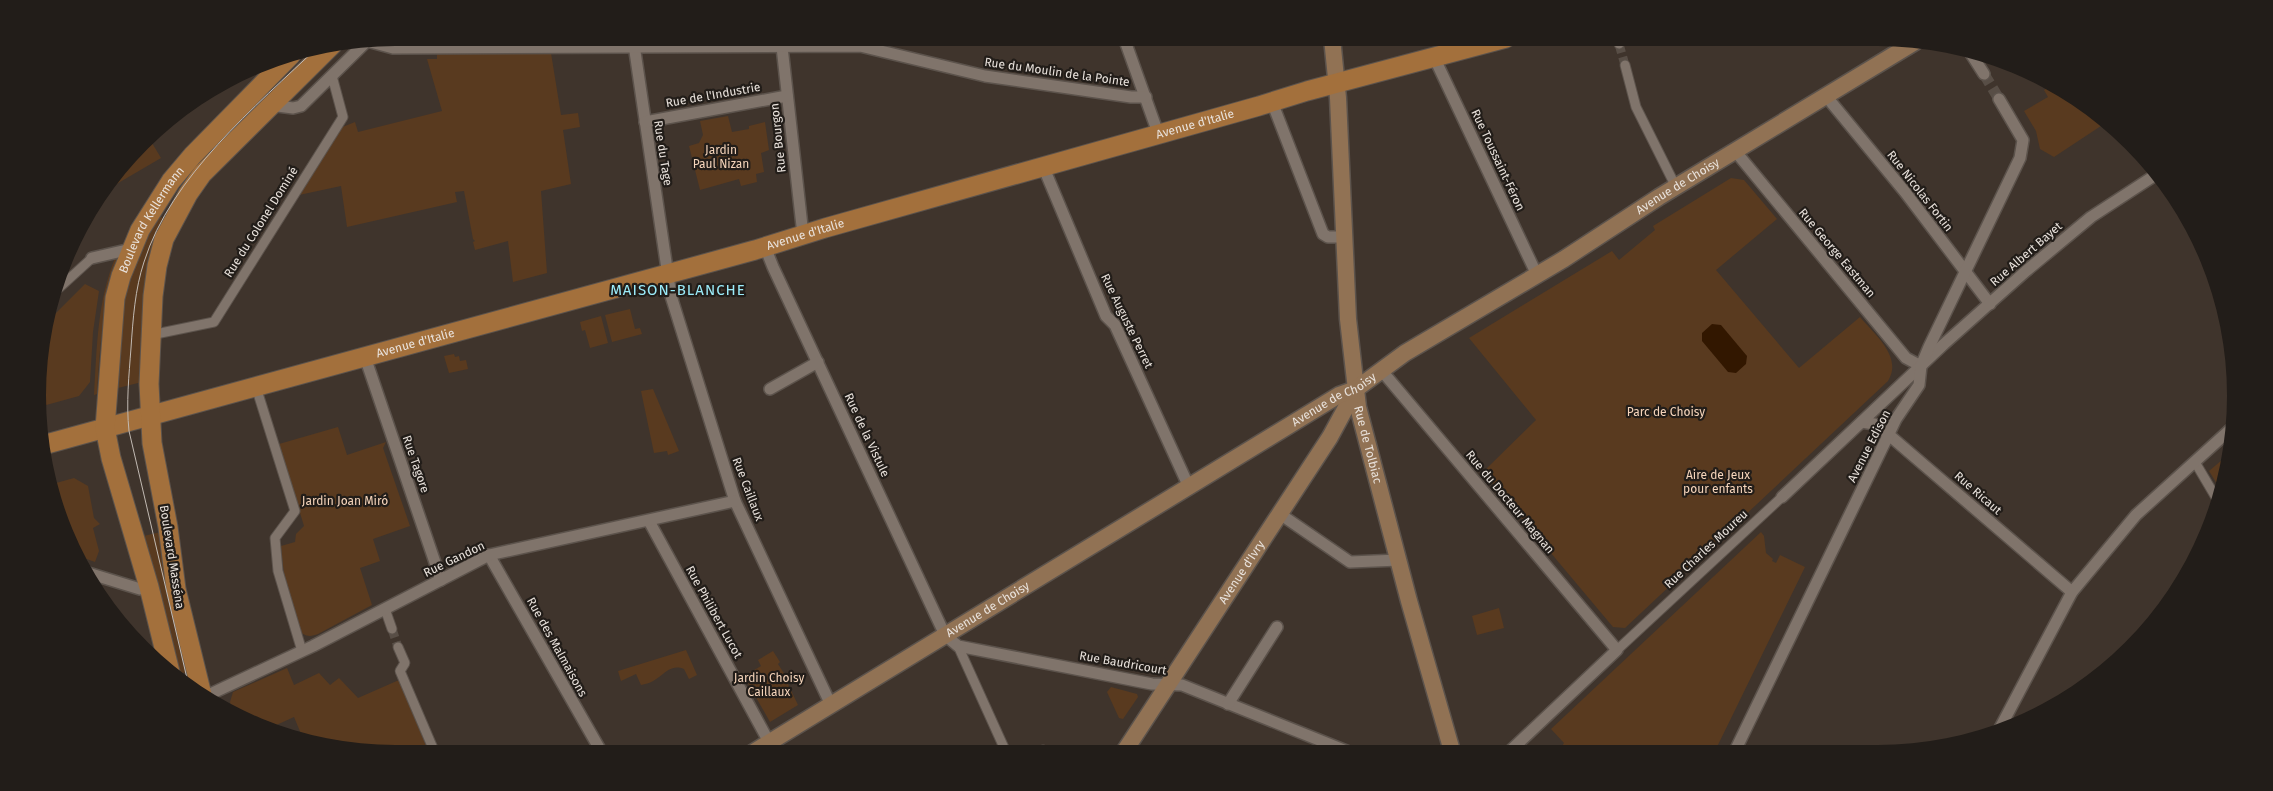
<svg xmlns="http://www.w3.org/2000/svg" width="2273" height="791" font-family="'Fira Sans',sans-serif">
<rect width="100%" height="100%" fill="#3f342c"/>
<!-- green -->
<g fill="#593a1f">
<path d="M437,53H551L561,115L578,113L580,127L563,130L571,184L541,191L547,273L513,282L508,241L475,250L473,242L475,241L473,239L464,191L455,192L457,202L347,227L341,186L299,195L340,128L355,122L358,132L442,111L427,59H437Z"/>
<path d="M2052,85L2095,111L2107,122L2054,157L2040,149L2036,131L2024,111L2048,97L2044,90Z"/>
<path d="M728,116L732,132L749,129V126L765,122L769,150L761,153L764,172L756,174L757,182L741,186L739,179L700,190L689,146L699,143L703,135L700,121Z"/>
<path d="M149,138L161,158L108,189L106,186L111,178Z"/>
<path d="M1731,178L1744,180L1777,219L1716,270L1799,368L1860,317C1875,335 1903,357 1888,381L1625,628L1613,627L1483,472L1536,420L1469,338L1612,251L1619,260L1655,230L1653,226Z"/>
<path d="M153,212L167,221L142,382L114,389L122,299Z"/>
<path d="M116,256L119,257C103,303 100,345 97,394L94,395C97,348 97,300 116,256Z"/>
<path d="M85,284L99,291L93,332L90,382L79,396L39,407L41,349L50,319Z"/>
<path d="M630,309L635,329L640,328L642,334L612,342L605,315Z"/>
<path d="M601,316L608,343L590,348L585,330L582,331L580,322Z"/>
<path d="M454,354L455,357L459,356L460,361L466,360L468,369L449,373L444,356Z"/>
<path d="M653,389L679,451L668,455L667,451L654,453L641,391Z"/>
<path d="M338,427L347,455L386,442L383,448L410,526L373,539L380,561L360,568L372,605L318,634C313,636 308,637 303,634C290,624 282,563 281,546L295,542L296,534L304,526L279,444Z"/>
<path d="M2229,454L2223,488L2222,492L2209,471Z"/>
<path d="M74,478L88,486L94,518L100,524L93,528L99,551L95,562L81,557L50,488L49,485Z"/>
<path d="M161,532L190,671L175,675L139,537Z"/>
<path d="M1761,532L1764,536L1766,553L1773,559L1772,561L1776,563L1780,555L1805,567L1715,751H1559L1564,743L1551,729Z"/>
<path d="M1499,608L1504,628L1477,635L1472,616Z"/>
<path d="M686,650L697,675L689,679L684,669C666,662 663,682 641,685L636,674L621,681L618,671Z"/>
<path d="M773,651L780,662L778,664L789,681L787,682L798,705L770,722L744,676L761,666L758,660Z"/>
<path d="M287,668L294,685L319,673L330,685L339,678L358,698L399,680L429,753H395L304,741L294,717L272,727L232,709L230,702L233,692Z"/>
<path d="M1111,687L1137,694L1138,697L1123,719L1119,718L1107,692Z"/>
</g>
<!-- water -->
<path fill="#321700" d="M1712,324L1721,325L1747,356L1746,364L1736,373L1728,372L1702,341V333Z"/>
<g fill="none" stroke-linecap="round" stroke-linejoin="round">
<!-- pedestrian-tunnel -->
<g stroke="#584e46" stroke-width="9" stroke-dasharray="9 4.5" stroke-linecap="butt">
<path d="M1619,44L1625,65"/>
<path d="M392,629L398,647"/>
</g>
<!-- minor-tunnel -->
<path stroke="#584e46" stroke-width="11" stroke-dasharray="11 5.5" stroke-linecap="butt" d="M1984,74L1999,99"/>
<defs>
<g id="pedestrian">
<path d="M1617,38L1619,44"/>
<path d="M1625,65L1636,107L1676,187"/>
<path d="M59,288L92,258"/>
<path d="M151,335L214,322L343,117L332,76"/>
<path d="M256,387L295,511L275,538L278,571L302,651"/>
<path d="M2195,462L2218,501"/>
<path d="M385,609L392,629"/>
<path d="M958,646L1006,752"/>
<path d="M398,647L405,663L400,671L435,753"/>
<path d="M1617,650L1782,497"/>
<path d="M1039,752L1043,750"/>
</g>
<g id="minor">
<path d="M633,38L671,296L735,501L831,705"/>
<path d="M781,38L803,235"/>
<path d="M1124,38L1158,133"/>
<path d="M367,41L393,48L860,46L985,76L1131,97H1146"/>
<path d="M1968,49L1984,74"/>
<path d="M1434,57L1537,275"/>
<path d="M1826,96L1905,192L1990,304"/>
<path d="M1272,102L1323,234L1328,237H1345"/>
<path d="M270,105L293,108L301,106L368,40"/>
<path d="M645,122L787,96"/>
<path d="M1736,152L1906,358L1921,366"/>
<path d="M1043,166L1106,316L1115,325L1189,487"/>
<path d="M765,247L773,267L945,635L958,646L1152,684L1182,685L1349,752"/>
<path d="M92,258L131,249"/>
<path d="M365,357L441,580"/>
<path d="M1382,371L1617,650L1510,751"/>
<path d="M770,389L818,362"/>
<path d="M1862,422L1874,424L1889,435L2072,592"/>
<path d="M1782,497L1944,344L2026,271L2091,217L2157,174"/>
<path d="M1280,514L1350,562L1399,560"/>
<path d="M649,521L769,742"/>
<path d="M489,555L602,753"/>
<path d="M88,573L140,589L149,587"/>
<path d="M204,697L313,646L489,555L735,501"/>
<path d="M1228,704L1277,627"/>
<path d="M2000,728L2072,592L2136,515L2233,427"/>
<path d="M1735,751L1885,442L1896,419L1919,385L1921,366L1929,347L2020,158L2023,140L1999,99"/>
</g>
<g id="secondary">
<path id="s1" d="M1332,38L1338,98L1348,319L1358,407L1409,601L1452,751"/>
<path id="s2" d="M1124,752L1330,437L1356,389"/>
<path id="s3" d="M752,753L1339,395L1356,389L1405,353L1564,259L1659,197L1915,42"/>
</g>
<g id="primary">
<path id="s4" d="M43,445L755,250L825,228L1259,106L1307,91L1506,38"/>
<path id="s5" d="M170,672L149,587L111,458L105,428L115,298L121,276L140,230L171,181L193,155L291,55"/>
<path d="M202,695L176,589L168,527L152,443L149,384L153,296L157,266L164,239L188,194L202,174L333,44"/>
</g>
</defs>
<!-- pedestrian casing -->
<use href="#pedestrian" stroke="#5c534c" stroke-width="11"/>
<!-- minor casing -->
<use href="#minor" stroke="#5c534c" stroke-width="14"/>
<!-- secondary casing -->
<use href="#secondary" stroke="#5c534c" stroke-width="19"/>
<!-- primary casing -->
<use href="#primary" stroke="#5c534c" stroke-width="21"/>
<!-- pedestrian -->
<use href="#pedestrian" stroke="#80746b" stroke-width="9"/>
<!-- minor -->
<use href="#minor" stroke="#80746b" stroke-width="11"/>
<!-- secondary -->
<use href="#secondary" stroke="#917254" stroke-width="16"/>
<!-- primary -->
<use href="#primary" stroke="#a3703c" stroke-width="19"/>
<!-- tram -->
<path stroke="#c2bab3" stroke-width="1" d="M189,687L129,431C126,403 129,375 131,348C133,319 135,289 144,262C171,176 255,107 319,46"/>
</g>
<g text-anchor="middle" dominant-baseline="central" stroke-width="4.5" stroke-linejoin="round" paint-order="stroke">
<!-- street labels -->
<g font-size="12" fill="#e9e2dc" stroke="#221d19">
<text transform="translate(1057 72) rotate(8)">Rue du Moulin de la Pointe</text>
<text transform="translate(713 95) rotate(-10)">Rue de l'Industrie</text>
<text stroke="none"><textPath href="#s4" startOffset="1196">Avenue d'Italie</textPath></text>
<text transform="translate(778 138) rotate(-96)">Rue Bourgon</text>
<text transform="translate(663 153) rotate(81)">Rue du Tage</text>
<text transform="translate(1498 160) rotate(65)">Rue Toussaint-Féron</text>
<text stroke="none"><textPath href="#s3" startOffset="1086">Avenue de Choisy</textPath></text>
<text transform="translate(1920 191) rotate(52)">Rue Nicolas Fortin</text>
<text stroke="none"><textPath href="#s5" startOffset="470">Boulevard Kellermann</textPath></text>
<text transform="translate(261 222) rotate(-58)">Rue du Colonel Dominé</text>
<text stroke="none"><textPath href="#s4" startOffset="791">Avenue d'Italie</textPath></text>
<text transform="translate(1837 253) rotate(50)">Rue George Eastman</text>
<text transform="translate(2026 254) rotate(-41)">Rue Albert Bayet</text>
<text transform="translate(1127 321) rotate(64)">Rue Auguste Perret</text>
<text stroke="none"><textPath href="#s4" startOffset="386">Avenue d'Italie</textPath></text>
<text stroke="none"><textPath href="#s3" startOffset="681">Avenue de Choisy</textPath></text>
<text transform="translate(867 435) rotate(65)">Rue de la Vistule</text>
<text stroke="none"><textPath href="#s1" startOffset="409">Rue de Tolbiac</textPath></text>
<text transform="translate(1869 446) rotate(-63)">Avenue Edison</text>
<text transform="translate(416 464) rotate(71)">Rue Tagore</text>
<text transform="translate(748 489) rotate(69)">Rue Caillaux</text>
<text transform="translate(1978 493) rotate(41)">Rue Ricaut</text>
<text transform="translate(1510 502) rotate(50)">Rue du Docteur Magnan</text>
<text transform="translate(1706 549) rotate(-43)">Rue Charles Moureu</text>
<text transform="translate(172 557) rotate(81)">Boulevard Masséna</text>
<text transform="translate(454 559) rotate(-26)">Rue Gandon</text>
<text stroke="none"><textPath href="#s2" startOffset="215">Avenue d'Ivry</textPath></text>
<text stroke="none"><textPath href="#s3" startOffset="276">Avenue de Choisy</textPath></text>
<text transform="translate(714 612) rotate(61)">Rue Philibert Lucot</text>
<text transform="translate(557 647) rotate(61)">Rue des Malmaisons</text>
<text transform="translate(1123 663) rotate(10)">Rue Baudricourt</text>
</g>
<!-- park labels -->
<g font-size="12" fill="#f6d5bb" stroke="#221d19">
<text x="721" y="150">Jardin<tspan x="721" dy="14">Paul Nizan</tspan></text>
<text x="1666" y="412">Parc de Choisy</text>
<text x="1718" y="475">Aire de Jeux<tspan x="1718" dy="14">pour enfants</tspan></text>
<text x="345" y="501">Jardin Joan Miró</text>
<text x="769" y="678">Jardin Choisy<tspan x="769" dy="14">Caillaux</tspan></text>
</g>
<!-- quarter labels -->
<g font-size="15" letter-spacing="1" fill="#9bebf9" stroke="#221d19">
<text x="678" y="290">MAISON-BLANCHE</text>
</g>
</g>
<!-- crop -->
<path d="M0 0H2273V791H0ZM395 46H1878A349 349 0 0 1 2227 395V396A349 349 0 0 1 1878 745H395A349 349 0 0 1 46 396V395A349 349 0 0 1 395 46Z" fill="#221d19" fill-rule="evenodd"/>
</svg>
